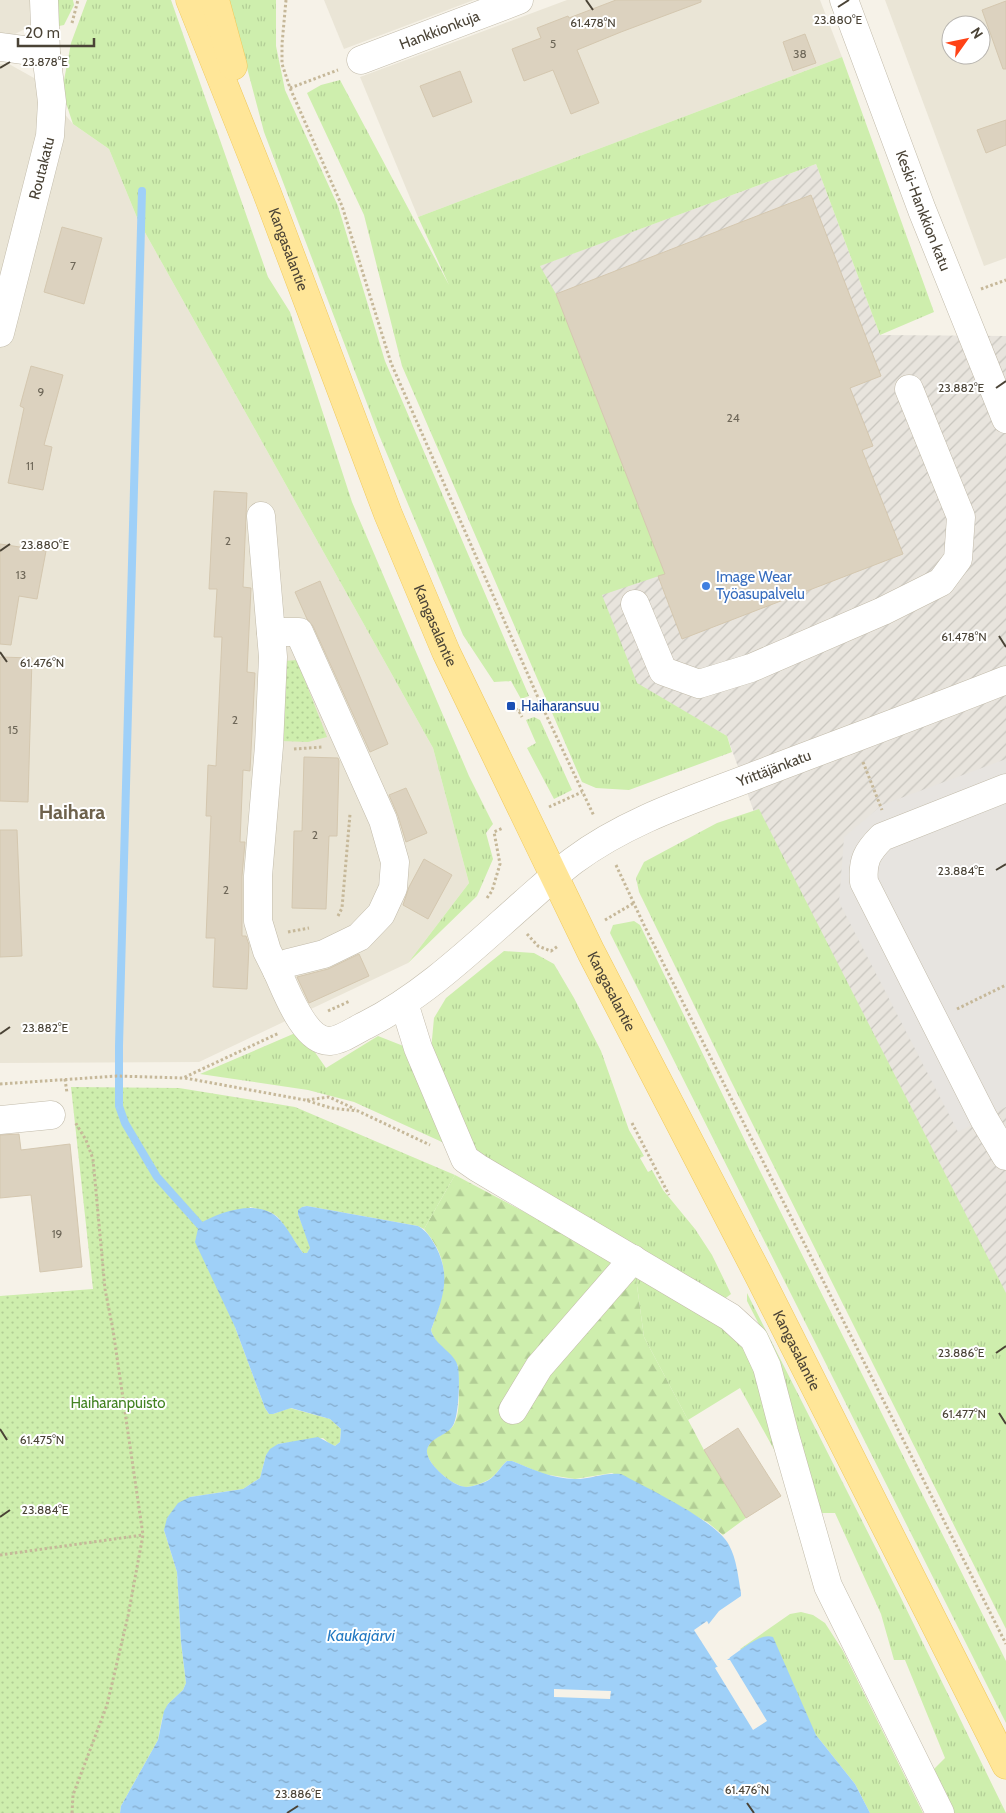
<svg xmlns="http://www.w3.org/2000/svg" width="1006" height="1813" font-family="Cabin,sans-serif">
<defs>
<pattern id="industrial-furrows" width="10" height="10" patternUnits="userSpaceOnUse" patternTransform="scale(1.25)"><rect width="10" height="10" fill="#e8e4dd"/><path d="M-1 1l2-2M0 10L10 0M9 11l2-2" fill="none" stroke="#c8c5be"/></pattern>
<pattern id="grass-tufts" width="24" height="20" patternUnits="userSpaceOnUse" patternTransform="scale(1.25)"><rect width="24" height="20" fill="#ceeead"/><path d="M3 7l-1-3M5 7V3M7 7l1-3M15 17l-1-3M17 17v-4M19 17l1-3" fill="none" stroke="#b2cd95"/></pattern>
<pattern id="forest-firs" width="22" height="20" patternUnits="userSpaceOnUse" patternTransform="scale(1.25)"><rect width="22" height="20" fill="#ceeead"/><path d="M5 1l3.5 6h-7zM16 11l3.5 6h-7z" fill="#b2cd95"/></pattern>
<pattern id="park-dots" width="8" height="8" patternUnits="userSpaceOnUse" patternTransform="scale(1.25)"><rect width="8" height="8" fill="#ceeead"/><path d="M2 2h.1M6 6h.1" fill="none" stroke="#b2cd95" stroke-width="1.8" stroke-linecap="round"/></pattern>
<pattern id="water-ripples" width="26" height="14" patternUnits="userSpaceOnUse" patternTransform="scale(1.25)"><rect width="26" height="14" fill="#9fd0f8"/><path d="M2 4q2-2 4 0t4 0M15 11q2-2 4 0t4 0" fill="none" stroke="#84aaca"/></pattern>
</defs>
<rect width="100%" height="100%" fill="#f6f2e8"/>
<!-- residential -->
<g fill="#eae5d6" fill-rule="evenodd">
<path d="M0,0H39L33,25L11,36L0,35Z"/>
<path d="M324,0H474L344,49Z"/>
<path d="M567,0H820L842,57L418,217L360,77Z"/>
<path d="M885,0H1006V258L984,266ZM951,25H981V55H951Z"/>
<path d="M0,64H9L34,78L73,124L109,149L138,220L433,748L469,883L408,963L199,1062L0,1063Z"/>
</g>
<!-- industrial -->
<path fill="url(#industrial-furrows)" d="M816,164L880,335L1006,336V1334L792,919L727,736L637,684L455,297Z"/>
<!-- grass -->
<g fill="url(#grass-tufts)">
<path d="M49,0H73L74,5L64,25L54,27Z"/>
<path d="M87,0H171L268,277L290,312L352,502L469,776L493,824L486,833L493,859L477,896L408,963L469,883L433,748L138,220L109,149L73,124L62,91L71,43Z"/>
<path d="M229,0H276V46L285,90L338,206L385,361L529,696L521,699L511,681L494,682L463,635L379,435L264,132Z"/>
<path d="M842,57L934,312L880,335L816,164L540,266L556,294L665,574L602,595L637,683L727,736L732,752L629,790L596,788L582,782L402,366L364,215L307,93L321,85L340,80L449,285L418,217Z"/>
<path d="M534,717L540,720L572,790L554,799L527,748L536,743L526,720Z"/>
<path d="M759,809L1006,1293V1629L731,1081L639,892L636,878L644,862L717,823Z"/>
<path d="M634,921L640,925L750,1151L1006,1661V1723L610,933L613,925Z"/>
<path d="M504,951L534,953L554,964L574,998L601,1051L629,1130L644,1156L640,1158L648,1172L652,1170L663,1190L695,1229L712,1255L731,1294L723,1300L473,1158L431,1050L434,1018L446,998Z"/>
<path d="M300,1031L326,1068L378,1036L406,1047L453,1147L354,1102L308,1090L200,1074Z"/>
<path d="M635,1271L747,1343L782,1464L740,1388L688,1420L644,1337Z"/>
<path d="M747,1293L899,1594L1006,1813H947L929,1774L945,1758L905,1660H894L881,1614L835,1513H821L768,1342L747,1301Z"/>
<path d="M801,1612L813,1615L825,1623L843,1651L923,1813H870L855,1784L816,1735L810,1725L740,1649L790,1614Z"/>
</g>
<!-- forest -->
<path fill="url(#forest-firs)" d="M455,1175L635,1271L644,1337L704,1450L746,1518L723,1535L707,1522L612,1473L575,1479L543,1474L512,1461H507C499,1468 495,1478 484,1482C480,1484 471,1487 466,1487C453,1487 424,1463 427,1449C431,1437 446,1435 453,1426C462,1413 458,1382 458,1366C450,1353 435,1345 431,1330C445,1292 454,1264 424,1229Z"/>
<!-- park -->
<g fill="url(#park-dots)">
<path d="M297,660L327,737L308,742L281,741L283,661Z"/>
<path d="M71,1087L179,1088L295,1107L455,1175L424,1229L418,1226L307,1206L302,1207L298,1214L311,1248L307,1253H303L300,1249L278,1217L270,1212L250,1207L235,1327L265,1408L269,1414H273L290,1408L330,1419L341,1429L340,1442L335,1446L330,1444L323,1438L278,1444L266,1455L260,1478L243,1489L190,1497L164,1530L177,1572L181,1642L186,1683L183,1690L168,1704L162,1719L158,1740L121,1806L120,1813H0V1296L93,1289Z"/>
</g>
<!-- parking -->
<path fill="#e7e4e0" d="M1006,759V1107L958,1132L839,902L844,837L882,805Z"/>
<!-- water -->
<path fill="url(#water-ripples)" d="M307,1206L418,1226C427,1231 431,1238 436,1247C452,1278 442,1300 431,1330C435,1346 455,1352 458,1367C460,1378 459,1419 452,1427C446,1436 430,1437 427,1450C425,1463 453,1487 466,1487C471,1487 480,1484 485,1482C495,1478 499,1468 507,1461H512C532,1469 553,1479 575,1479C591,1479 605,1472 621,1474C647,1488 717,1521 729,1545C737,1560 738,1577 741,1593V1596L719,1611L708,1625L719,1647L729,1658C739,1652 760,1632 773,1637L816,1735L855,1784L870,1813H120L121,1806L158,1740L164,1711L168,1704L183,1690L186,1683L181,1642L177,1572L164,1530L167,1518L178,1503L190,1497L243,1489L260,1478L266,1455L270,1449L278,1444L318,1437L335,1446L340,1442L341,1429L330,1419L291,1408L273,1414H269L265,1408L235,1327L195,1242L199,1224C219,1212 257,1199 277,1217C286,1225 293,1239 300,1249L303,1253H307L310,1248L298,1214V1210L302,1207Z"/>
<!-- pier -->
<g fill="#f6f2e8">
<path d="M707,1621L721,1646L730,1658L727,1660H730L767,1721L753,1730L715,1668L718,1666H717L694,1630Z"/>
<path d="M554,1689L611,1691L610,1699L554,1697Z"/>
</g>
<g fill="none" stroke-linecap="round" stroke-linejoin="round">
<!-- stream -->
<path stroke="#9fd0f8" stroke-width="8" d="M142,191L119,1046V1106L125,1123L157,1177L199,1224"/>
</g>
<!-- building -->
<g fill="#dcd2bf" stroke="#d4c7af">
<path d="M616,0H701V2L621,32L577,50L599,103L571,114L553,70L524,81L512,49L541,38L537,28L568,16L569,18Z"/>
<path d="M1006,1V69H1003L982,10Z"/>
<path d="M805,34L816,63L793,71L783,42Z"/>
<path d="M460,71L472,102L433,117L420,86Z"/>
<path d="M1006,120V145L986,153L977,130Z"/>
<path d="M811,195L881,376L850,388L873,446L862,450L903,554L682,639L658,576L665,574L556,294Z"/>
<path d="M62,227L102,238L84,304L44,292Z"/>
<path d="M31,366L63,375L44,445L52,447L43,490L8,483L24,408L20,406Z"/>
<path d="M214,491L247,493L243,587L251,588L247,672L255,673L250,771L243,770L240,842H245L242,876V936H246L249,945L247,989L213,987L215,938H206L211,816H206L208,765L216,766L222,637H214L217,589H209Z"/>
<path d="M0,544L46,551L37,599L19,596L11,645L0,644Z"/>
<path d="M320,581L388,744L370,752L313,626L307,619L295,592Z"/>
<path d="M0,657L32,658L28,802L0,801Z"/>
<path d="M304,757L338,758L339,761L337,836H329L326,909L292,908L294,831H302Z"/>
<path d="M406,788L427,833L406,842L398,816L389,795Z"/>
<path d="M0,830H17L22,956L0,957Z"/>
<path d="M424,859L452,875L428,919L403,905L409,887Z"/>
<path d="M359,954L369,976L309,1003L297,977L328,969Z"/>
<path d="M19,1134L21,1150L70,1144L82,1267L40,1272L31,1195L0,1198V1135Z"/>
<path d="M738,1428L781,1496L746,1518L704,1450Z"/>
</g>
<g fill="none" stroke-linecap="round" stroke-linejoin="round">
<defs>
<g id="minor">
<path id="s1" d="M844,0L922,210L1006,419"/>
<path d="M0,47L46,53"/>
<path id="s2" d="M361,60L519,0"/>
<path id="s3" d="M0,333L50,136L52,102L46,53L44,0"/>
<path d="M261,516L273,657L269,746L258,876V921L267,951L277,971"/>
<path d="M635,604L663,671L699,684L751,668L883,611L941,582L958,559L961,517L909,389"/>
<path id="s4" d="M271,632H299L383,820L395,862L393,888L381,914L359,937L324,954L288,963L277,971C286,990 304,1042 330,1041C342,1040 355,1030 366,1025C425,995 474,947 524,903C540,889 556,874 573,861C629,819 698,798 762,773C843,742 925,712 1006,680"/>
<path d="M1006,788L882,837C867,852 862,861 864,882L984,1119L1006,1156"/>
<path d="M404,1003L418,1048L465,1159L478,1168L730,1317L754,1339L767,1367L784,1432L828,1586L940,1813"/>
<path d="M0,1120L51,1115"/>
<path d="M513,1410L539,1367L633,1259"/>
</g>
<g id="major">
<path id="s5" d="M190,0L267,193L388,514L446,652L591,952L759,1276L1006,1765"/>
<path d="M215,0L233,66"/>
</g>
</defs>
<!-- minor casing -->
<use href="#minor" stroke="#c2bbaa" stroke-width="29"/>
<!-- major casing -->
<use href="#major" stroke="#f0c95c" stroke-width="29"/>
<!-- path -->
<g stroke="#c6b899" stroke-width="3" stroke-dasharray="2.5 2.5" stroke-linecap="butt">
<path d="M286,0L282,44V64L290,88L342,206L391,363L540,702L594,816"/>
<path d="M72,23L78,0"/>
<path d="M290,88L338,70"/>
<path d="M981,289L1006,280"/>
<path d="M511,706L519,711L522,717"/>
<path d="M519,711L540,702"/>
<path d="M294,749L323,747"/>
<path d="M863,762L882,810"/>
<path d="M549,807L582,792"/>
<path d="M616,865L644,925L1006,1644"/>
<path d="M487,898L492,891L500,864L494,832L503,828"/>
<path d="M338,916L342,908L350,814"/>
<path d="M605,920L634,903"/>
<path d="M288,932L309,928"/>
<path d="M527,934L538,946L551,951L558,946"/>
<path d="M957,1009L1006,985"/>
<path d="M328,1011L350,1001"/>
<path d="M185,1078L305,1100L331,1108L358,1111L430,1145"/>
<path d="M65,1079L67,1093"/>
<path d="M0,1084L117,1076L183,1078L279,1033"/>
<path d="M307,1100L329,1097L355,1109"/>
<path d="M632,1123L669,1195"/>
<path d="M0,1555L143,1535"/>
<path d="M72,1813L73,1795L107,1705L128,1616L143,1535L113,1330L105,1289L93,1159L86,1140L75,1122"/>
</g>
<!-- minor -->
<use href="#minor" stroke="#fff" stroke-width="28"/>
<!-- major -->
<use href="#major" stroke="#ffe698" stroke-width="28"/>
</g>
<!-- ticks -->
<path fill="none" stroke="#4a4336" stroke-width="2" d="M586,0L593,10M838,7L849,0M0,68L10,62M996,388L1006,381M0,551L10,544M999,636L1006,647M0,652L7,662M996,870L1006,864M0,1034L10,1027M996,1353L1006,1346M999,1413L1006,1424M0,1429L7,1440M0,1517L10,1510M747,1803L754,1813M287,1813L298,1806"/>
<!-- markers -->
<circle fill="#3f7fe0" stroke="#fff" stroke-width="2" cx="706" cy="586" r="5"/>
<rect fill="#1a4fb4" stroke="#fff" stroke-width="2" x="506" y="701" width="10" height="10" rx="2.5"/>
<g text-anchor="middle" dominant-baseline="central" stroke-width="4" stroke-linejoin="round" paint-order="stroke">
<!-- number labels -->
<g font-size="12" fill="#6e6758">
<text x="553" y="43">5</text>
<text x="800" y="53">38</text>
<text x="73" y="265">7</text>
<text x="41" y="391">9</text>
<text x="733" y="417">24</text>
<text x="30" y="465">11</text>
<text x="228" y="540">2</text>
<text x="21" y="574">13</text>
<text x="235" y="719">2</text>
<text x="13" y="729">15</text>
<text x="315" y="834">2</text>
<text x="226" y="889">2</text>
<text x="57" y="1233">19</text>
</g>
<!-- street labels -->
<g font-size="15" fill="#4a4336" stroke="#fff">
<text stroke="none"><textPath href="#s2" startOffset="84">Hankkionkuja</textPath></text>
<text stroke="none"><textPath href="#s3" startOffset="170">Routakatu</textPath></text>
<text stroke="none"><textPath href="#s1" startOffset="225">Keski-Hankkion katu</textPath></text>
<text stroke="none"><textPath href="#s5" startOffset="268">Kangasalantie</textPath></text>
<text stroke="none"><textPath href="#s5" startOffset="672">Kangasalantie</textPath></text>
<text stroke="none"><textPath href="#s4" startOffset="1072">Yrittäjänkatu</textPath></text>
<text stroke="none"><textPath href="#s5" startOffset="1078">Kangasalantie</textPath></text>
<text stroke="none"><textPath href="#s5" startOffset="1482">Kangasalantie</textPath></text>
</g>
<!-- shop labels -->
<g font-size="15" fill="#366cbe" stroke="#fff" text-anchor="start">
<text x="716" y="577">Image Wear<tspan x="716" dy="17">Työasupalvelu</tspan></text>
</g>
<!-- transit labels -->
<g font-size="15" fill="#164399" stroke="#fff" text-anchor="start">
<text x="521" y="706">Haiharansuu</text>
</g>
<!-- park labels -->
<g font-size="15" fill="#438322" stroke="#fff">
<text x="118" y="1403">Haiharanpuisto</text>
</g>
<!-- water labels -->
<g font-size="16" font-style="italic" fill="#2379c2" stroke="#fff">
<text x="361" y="1635">Kaukajärvi</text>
</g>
<!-- district labels -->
<g font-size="20" font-weight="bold" fill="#6e624c" stroke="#fff">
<text x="72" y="812">Haihara</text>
</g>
</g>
<g font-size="12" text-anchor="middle" fill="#4a4336" stroke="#fff" stroke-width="4" stroke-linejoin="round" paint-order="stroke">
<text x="838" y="24">23.880°E</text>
<text x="593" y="27">61.478°N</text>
<text x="45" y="66">23.878°E</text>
<text x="961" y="392">23.882°E</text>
<text x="45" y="549">23.880°E</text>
<text x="964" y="641">61.478°N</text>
<text x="42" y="667">61.476°N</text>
<text x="961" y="875">23.884°E</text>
<text x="45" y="1032">23.882°E</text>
<text x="961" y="1357">23.886°E</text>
<text x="964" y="1418">61.477°N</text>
<text x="42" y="1444">61.475°N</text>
<text x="45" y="1514">23.884°E</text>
<text x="747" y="1794">61.476°N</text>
<text x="298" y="1798">23.886°E</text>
</g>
<!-- north arrow -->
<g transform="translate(966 40) rotate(57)"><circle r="24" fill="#ffffff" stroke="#b7b4af"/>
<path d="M0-4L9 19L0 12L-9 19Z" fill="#ff4216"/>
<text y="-8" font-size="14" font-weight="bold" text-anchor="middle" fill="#4a4336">N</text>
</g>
<!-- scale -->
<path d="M18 38v8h76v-8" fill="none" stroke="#4a4336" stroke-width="2.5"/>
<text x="25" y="38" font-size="15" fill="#4a4336" stroke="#ffffff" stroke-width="4" paint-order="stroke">20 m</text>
</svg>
